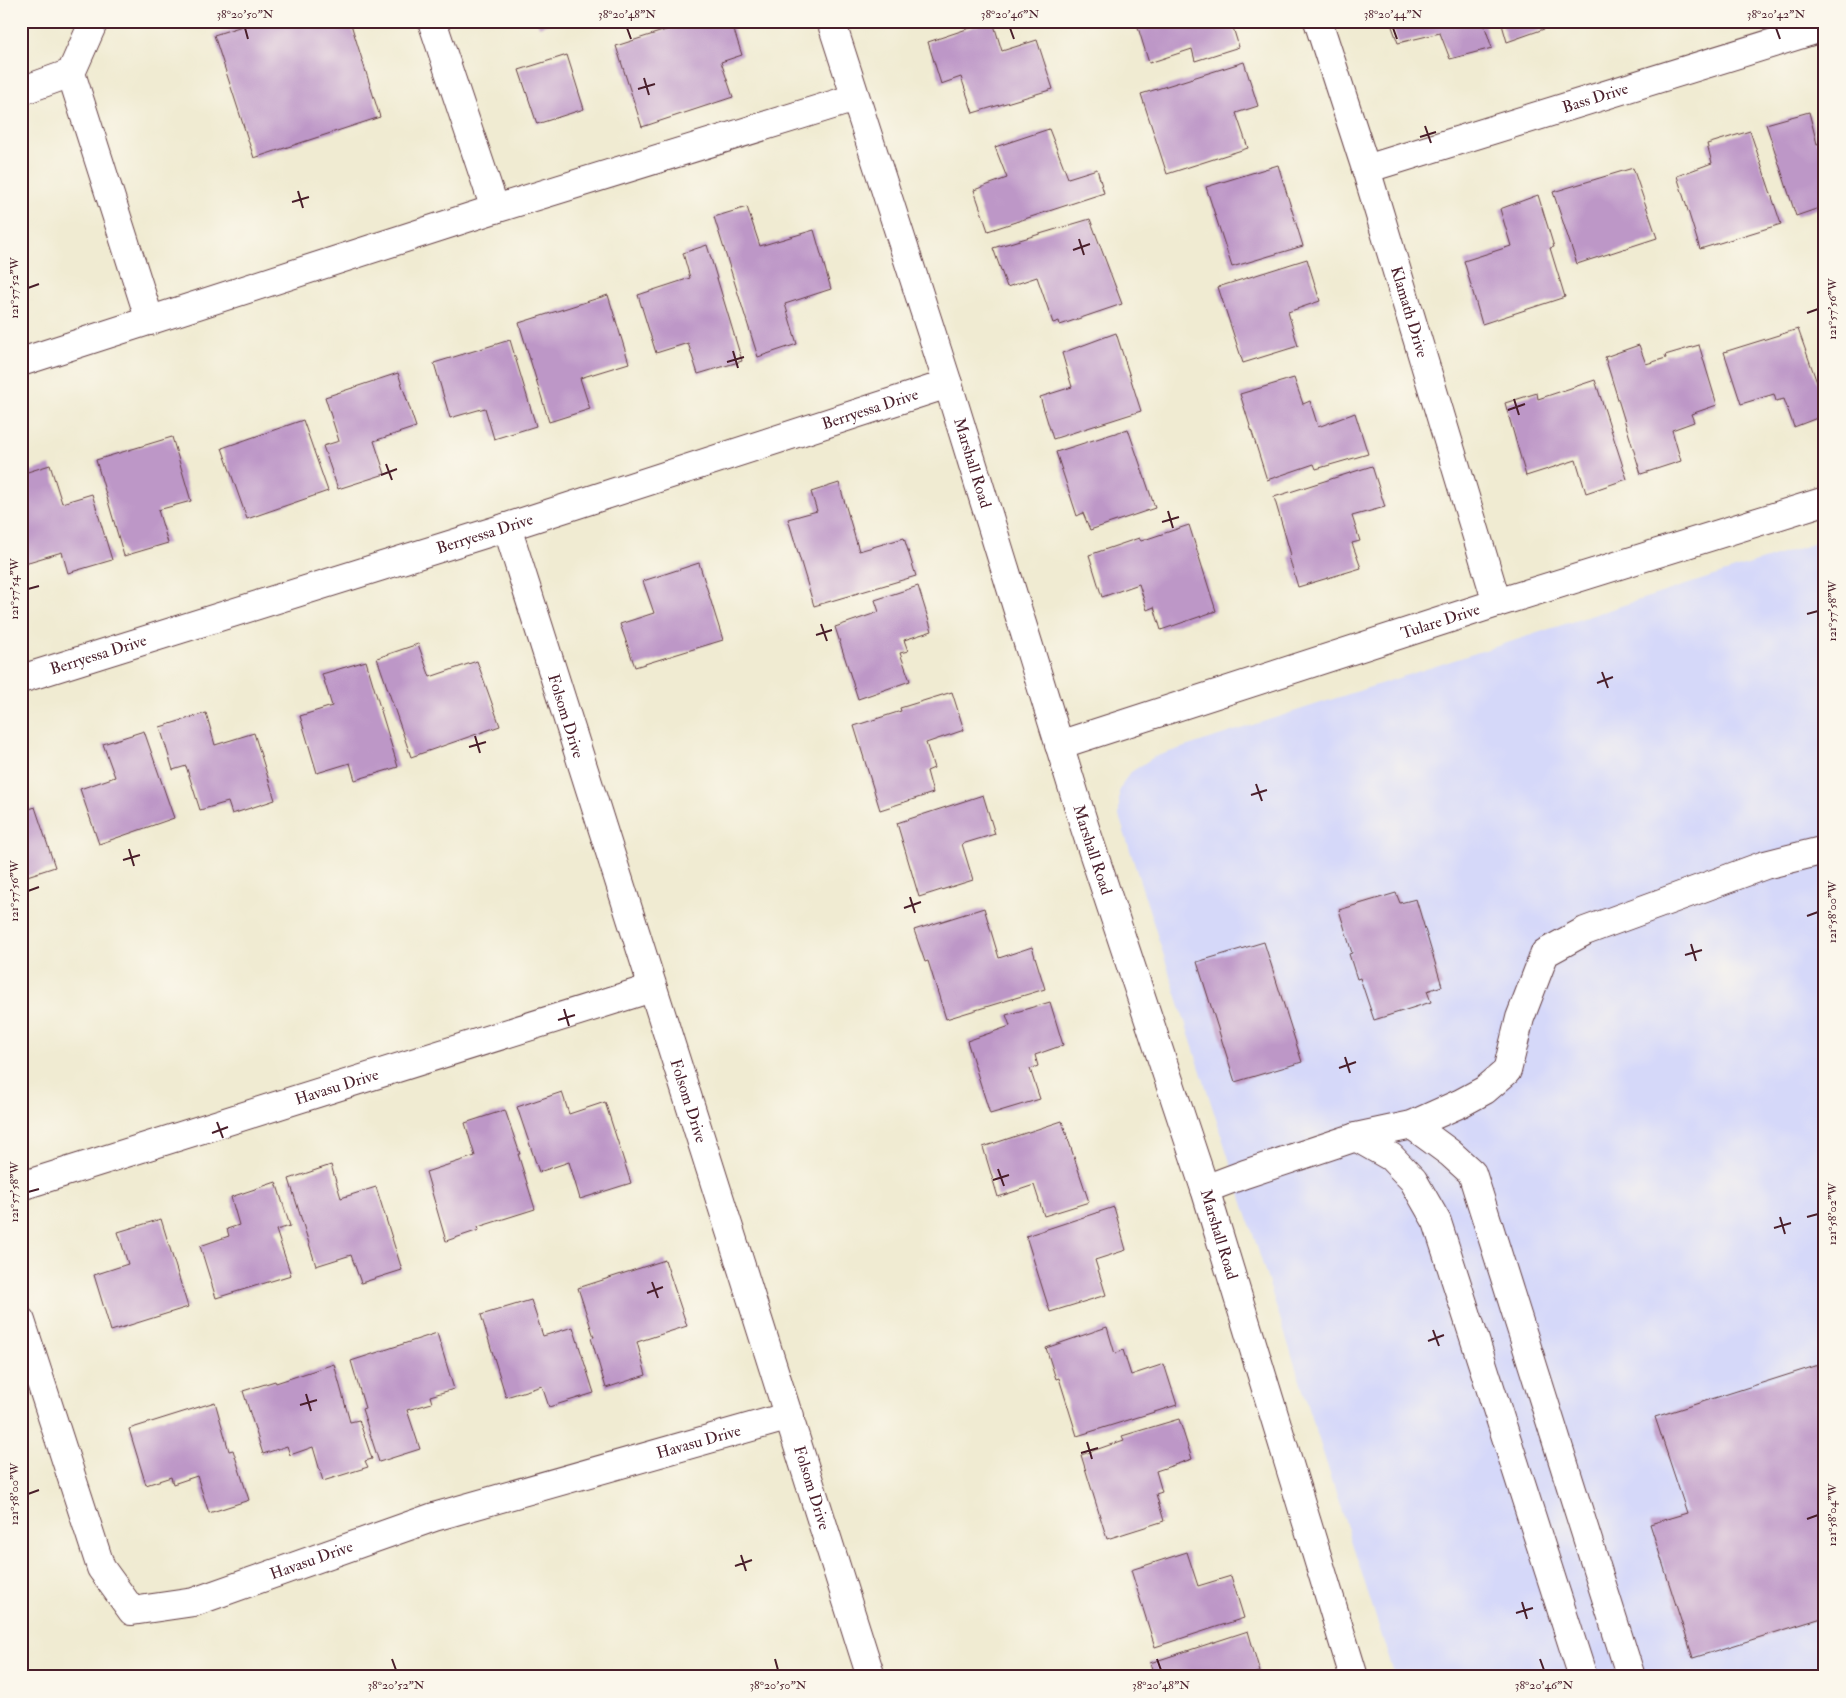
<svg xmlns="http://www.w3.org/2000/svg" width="1846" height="1698" font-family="'IM FELL Double Pica',serif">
<rect width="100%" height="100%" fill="#fbf7ec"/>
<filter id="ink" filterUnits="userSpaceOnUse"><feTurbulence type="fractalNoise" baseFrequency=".02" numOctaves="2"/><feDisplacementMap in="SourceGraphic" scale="10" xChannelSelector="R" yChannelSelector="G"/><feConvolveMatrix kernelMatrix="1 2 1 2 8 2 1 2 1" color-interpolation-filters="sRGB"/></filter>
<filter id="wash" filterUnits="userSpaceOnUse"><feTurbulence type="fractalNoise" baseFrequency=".0096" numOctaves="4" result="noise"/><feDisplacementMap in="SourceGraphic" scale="20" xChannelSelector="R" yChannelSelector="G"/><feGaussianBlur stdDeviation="1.12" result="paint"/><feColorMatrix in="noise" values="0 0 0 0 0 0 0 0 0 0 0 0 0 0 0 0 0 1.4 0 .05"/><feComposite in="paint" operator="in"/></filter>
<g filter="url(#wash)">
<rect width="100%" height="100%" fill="#f0ebd2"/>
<!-- built -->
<path fill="#d5d8f9" d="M1825,540V1677H1395L1119,816V792L1124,781L1131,772L1154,757Z"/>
<g id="blocks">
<!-- building -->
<g fill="#bd97c7">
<path d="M258,21H350L380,117L254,158L214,35Z"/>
<path d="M537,21H555V22L539,27Z"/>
<path d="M694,21H731L742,55L721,62L733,97L642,127L616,46Z"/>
<path d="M921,21H938L939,22L923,27Z"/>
<path d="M1136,21H1231L1239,47L1195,61L1192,49L1149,63Z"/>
<path d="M1390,21H1483L1492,48L1450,59L1440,33L1398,43Z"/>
<path d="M1501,21H1560L1561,23L1507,42Z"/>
<path d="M982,24L994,25L1002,51L1037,40L1053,89L973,113L961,77L941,84L928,42Z"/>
<path d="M567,55L584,109L537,124L519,70Z"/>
<path d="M1244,62L1258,106L1236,113L1248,148L1167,174L1141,94Z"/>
<path d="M1809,112L1817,144L1825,142V206L1796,216L1766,124Z"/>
<path d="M1049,129L1068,178L1097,169L1104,193L988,231L974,190L1007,178L995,147Z"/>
<path d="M1750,131L1781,224L1700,249L1677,176L1712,163L1707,144Z"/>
<path d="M1278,165L1303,246L1232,267L1206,187Z"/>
<path d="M1633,168L1657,238L1577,264L1553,192Z"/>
<path d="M1538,195L1554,247L1550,248L1565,297L1482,324L1464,261L1511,246L1500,209Z"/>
<path d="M747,207L760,246L814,230L831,289L785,304L797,344L758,357L714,217Z"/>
<path d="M1090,219L1122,304L1060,325L1059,321L1053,323L1037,277L1007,287L993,248Z"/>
<path d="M707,245L742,361L698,374L688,343L656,353L638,295L690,278L683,253Z"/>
<path d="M1307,259L1320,301L1288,312L1298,346L1243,363L1218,287Z"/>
<path d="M608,295L629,363L580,378L590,409L549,422L519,323Z"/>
<path d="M1798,329L1825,405V415L1794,427L1784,399L1776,401L1774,394L1741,404L1724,352Z"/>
<path d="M1116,333L1141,411L1053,439L1040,397L1072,387L1062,353Z"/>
<path d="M510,340L536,426L494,439L485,408L450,418L434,363Z"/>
<path d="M1639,345L1646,364L1666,358L1665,355L1699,345L1717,405L1691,414L1694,422L1672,430L1681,461L1641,474L1605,357Z"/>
<path d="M398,373L416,427L374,441L385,474L338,489L323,446L339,441L325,397Z"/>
<path d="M1294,378L1303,404L1310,401L1318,427L1355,413L1368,454L1316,469L1314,464L1267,480L1240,394Z"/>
<path d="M1595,380L1627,479L1586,493L1576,460L1526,476L1505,403L1537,393L1538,399Z"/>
<path d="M303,420L328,491L247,519L222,448Z"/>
<path d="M1128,429L1155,508L1090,530L1083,513L1077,516L1056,452Z"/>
<path d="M172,437L191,501L158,510L168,543L124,556L96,460Z"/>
<path d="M50,465L62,503L92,494L112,560L68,573L62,552L25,563L21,550V474Z"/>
<path d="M1372,466L1385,507L1352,516L1360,541L1352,543L1361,568L1298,587L1289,557L1291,555L1274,497Z"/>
<path d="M839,483L859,551L904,538L916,576L814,606L788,519L817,511L811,492Z"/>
<path d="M1189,525L1216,611L1161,630L1154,607L1147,610L1139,584L1102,597L1089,555L1139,538L1141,541Z"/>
<path d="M699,563L723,640L635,667L620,624L654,613L643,581Z"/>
<path d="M918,586L932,631L904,640L908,651L900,653L910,681L858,699L835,627L879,612L875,600Z"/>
<path d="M418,644L430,677L477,661L500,726L411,757L377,658Z"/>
<path d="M366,661L398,767L355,780L350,763L317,773L300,716L332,706L322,674Z"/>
<path d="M952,692L964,730L926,743L934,768L927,771L933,793L880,810L854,726L901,711L900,708Z"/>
<path d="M206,713L215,745L254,733L275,800L232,814L228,802L200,810L186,766L173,770L160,727Z"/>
<path d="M144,731L174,818L99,844L80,789L115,777L103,744Z"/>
<path d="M983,795L995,834L962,844L973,880L919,897L897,823Z"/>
<path d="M35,807L55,867L21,878V812Z"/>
<path d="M1396,893L1400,903L1416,899L1442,986L1427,991L1431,1002L1374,1020L1360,978L1357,979L1349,954L1352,953L1339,910Z"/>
<path d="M984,908L999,958L1032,947L1045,989L946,1019L928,961L925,962L914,930Z"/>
<path d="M1264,942L1302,1062L1235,1082L1197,962Z"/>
<path d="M1050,1002L1063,1045L1035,1055L1038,1066L1030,1069L1040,1099L990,1114L967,1041L1010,1026L1006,1015Z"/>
<path d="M562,1092L569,1114L605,1102L631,1183L580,1199L569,1162L539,1172L517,1107Z"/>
<path d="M505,1110L520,1154H518L535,1209L478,1227L479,1230L446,1241L426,1172L475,1156L465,1123Z"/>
<path d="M1062,1121L1089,1202L1044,1216L1034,1185L998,1197L983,1147Z"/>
<path d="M331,1165L341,1198L376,1187L402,1270L361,1283L351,1255L316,1266L289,1179Z"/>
<path d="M276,1182L290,1226L276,1230L291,1275L216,1298L200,1246L229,1236L227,1229L239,1225L231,1197Z"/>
<path d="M1114,1207L1126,1250L1095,1260L1106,1295L1050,1312L1026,1236Z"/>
<path d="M161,1219L188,1307L111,1331L94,1275L128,1264L118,1232Z"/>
<path d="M665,1260L687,1326L637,1342L646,1375L606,1388L591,1338L594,1337L578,1288Z"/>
<path d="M531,1300L543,1336L573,1327L594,1393L549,1407L542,1386L506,1397L481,1315Z"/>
<path d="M1107,1327L1115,1354L1123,1350L1131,1375L1164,1364L1177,1405L1077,1436L1059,1378L1056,1379L1046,1348Z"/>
<path d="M437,1333L454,1389L430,1396L432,1403L407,1410L420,1449L379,1462L362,1409L365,1408L351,1361Z"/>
<path d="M1825,1363V1617L1693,1658L1650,1524L1687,1513L1655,1417Z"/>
<path d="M334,1364L350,1422L359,1420L372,1459L365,1461L368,1467L323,1481L313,1447L290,1455L287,1446L263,1454L243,1391L275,1381L276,1383Z"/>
<path d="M215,1402L229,1451L233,1450L249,1500L209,1513L197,1476L173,1484L171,1477L146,1485L129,1429Z"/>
<path d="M1179,1419L1192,1459L1156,1471L1162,1492L1156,1494L1164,1521L1107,1539L1081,1455L1124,1440L1122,1436Z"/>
<path d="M1187,1552L1198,1586L1231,1576L1244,1618L1155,1647L1131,1570Z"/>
<path d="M1248,1631L1260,1672L1245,1677H1155L1150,1663Z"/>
</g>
</g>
</g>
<g filter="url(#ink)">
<use href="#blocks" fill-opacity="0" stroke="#633e44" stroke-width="1"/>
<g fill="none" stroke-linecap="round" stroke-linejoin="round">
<defs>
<g id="minor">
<path d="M432,21L495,209"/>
<path id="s1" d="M831,21L948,384L1085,828L1205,1189L1354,1677"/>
<path id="s2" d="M1318,21L1366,169L1497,603"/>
<path d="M71,73L150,321"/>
<path d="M21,91L71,73L94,21"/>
<path id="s3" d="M1366,169L1825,27"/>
<path d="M21,362L495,209L855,98"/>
<path id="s4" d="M507,527C625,911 752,1293 871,1677"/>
<path id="s5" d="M21,679L507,527L948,384"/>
<path id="s6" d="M1059,745L1497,603L1825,501"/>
<path d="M1412,1125L1450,1153L1472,1173L1631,1677"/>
<path d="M1356,1137L1391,1157L1413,1180L1437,1222L1583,1677"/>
<path id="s7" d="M21,1186L652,988"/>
<path d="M1205,1189L1245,1174L1356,1137L1412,1125L1461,1103L1485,1090L1507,1071L1520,1018L1545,953L1585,931L1765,865L1825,850"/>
<path id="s8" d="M21,1321L101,1568L132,1611L194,1602L434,1517L790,1416"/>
</g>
</defs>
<!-- minor casing -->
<use href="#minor" stroke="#633e44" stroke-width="30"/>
<!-- minor -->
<use href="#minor" stroke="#fff" stroke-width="28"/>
</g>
</g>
<!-- ticks -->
<path fill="none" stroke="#4a1f2b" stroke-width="2" d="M245,28L248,39M627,28L631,39M1010,28L1014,39M1393,28L1397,39M1776,28L1780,39M644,78L649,95M638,89L655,84M1425,126L1431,143M1420,137L1436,132M298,191L303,208M292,202L309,197M1079,239L1084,255M1073,250L1090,244M28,288L39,284M1807,313L1818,309M733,351L738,368M727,362L744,357M1514,399L1519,415M1508,410L1525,404M386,464L392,480M381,475L397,469M1168,511L1173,528M1162,522L1179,517M28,589L39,586M1807,614L1818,611M821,624L827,641M816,635L832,630M1602,672L1608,688M1597,683L1613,677M475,736L480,753M469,747L486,742M1256,784L1262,801M1251,795L1267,790M129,849L134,866M123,860L140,855M28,891L39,887M910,897L915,913M904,908L921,902M1807,916L1818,912M1691,944L1696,961M1685,955L1702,950M564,1009L569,1026M558,1020L575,1015M1345,1057L1350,1073M1339,1068L1356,1062M217,1122L223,1138M212,1133L228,1127M998,1169L1004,1186M993,1180L1009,1175M28,1192L39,1189M1780,1217L1785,1234M1807,1217L1818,1214M1774,1228L1791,1223M652,1282L658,1298M647,1293L663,1287M1433,1330L1439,1346M1428,1341L1444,1335M306,1394L311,1411M300,1405L317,1400M1087,1442L1092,1459M1081,1453L1098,1448M28,1494L39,1490M1807,1519L1818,1515M741,1555L746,1571M735,1566L752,1560M1522,1602L1527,1619M1516,1613L1533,1608M392,1659L396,1670M775,1659L778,1670M1157,1659L1161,1670M1540,1659L1544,1670"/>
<g text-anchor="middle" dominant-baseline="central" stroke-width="4.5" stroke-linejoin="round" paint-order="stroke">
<!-- street labels -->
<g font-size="16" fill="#4a1f2b" stroke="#fbf7ec">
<text stroke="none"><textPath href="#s3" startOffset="240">Bass Drive</textPath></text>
<text stroke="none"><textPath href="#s2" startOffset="305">Klamath Drive</textPath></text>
<text stroke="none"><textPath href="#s5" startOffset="891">Berryessa Drive</textPath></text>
<text stroke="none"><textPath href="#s1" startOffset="464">Marshall Road</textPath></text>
<text stroke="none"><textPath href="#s5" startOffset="486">Berryessa Drive</textPath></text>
<text stroke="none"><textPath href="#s6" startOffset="401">Tulare Drive</textPath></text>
<text stroke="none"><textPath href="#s5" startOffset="81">Berryessa Drive</textPath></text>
<text stroke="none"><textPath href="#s4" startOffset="198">Folsom Drive</textPath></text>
<text stroke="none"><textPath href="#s1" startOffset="869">Marshall Road</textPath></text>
<text stroke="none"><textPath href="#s7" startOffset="331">Havasu Drive</textPath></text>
<text stroke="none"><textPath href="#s4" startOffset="602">Folsom Drive</textPath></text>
<text stroke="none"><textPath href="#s1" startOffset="1274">Marshall Road</textPath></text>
<text stroke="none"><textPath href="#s8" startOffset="905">Havasu Drive</textPath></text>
<text stroke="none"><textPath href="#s4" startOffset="1008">Folsom Drive</textPath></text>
<text stroke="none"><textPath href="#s8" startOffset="500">Havasu Drive</textPath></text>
</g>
</g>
<!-- margin -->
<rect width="1846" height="1698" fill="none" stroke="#fbf7ec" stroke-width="55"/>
<rect x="28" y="28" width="1790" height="1642" fill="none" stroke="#4a1f2b" stroke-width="2"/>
<g font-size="12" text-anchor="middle" fill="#4a1f2b">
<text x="245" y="18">38°20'50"N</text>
<text x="627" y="18">38°20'48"N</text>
<text x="1010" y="18">38°20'46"N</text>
<text x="1393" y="18">38°20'44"N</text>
<text x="1776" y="18">38°20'42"N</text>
<text transform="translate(14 288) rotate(-90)" y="4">121°57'52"W</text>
<text transform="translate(1832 309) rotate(-90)" y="4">121°57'56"W</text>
<text transform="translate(14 589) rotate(-90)" y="4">121°57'54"W</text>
<text transform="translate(1832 611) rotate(-90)" y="4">121°57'58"W</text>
<text transform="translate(14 891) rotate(-90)" y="4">121°57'56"W</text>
<text transform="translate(1832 912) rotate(-90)" y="4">121°58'00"W</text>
<text transform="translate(14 1192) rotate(-90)" y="4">121°57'58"W</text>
<text transform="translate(1832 1214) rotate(-90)" y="4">121°58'02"W</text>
<text transform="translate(14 1494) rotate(-90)" y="4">121°58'00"W</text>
<text transform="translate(1832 1515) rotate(-90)" y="4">121°58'04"W</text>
<text x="396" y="1689">38°20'52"N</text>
<text x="778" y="1689">38°20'50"N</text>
<text x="1161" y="1689">38°20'48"N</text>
<text x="1544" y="1689">38°20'46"N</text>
</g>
</svg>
